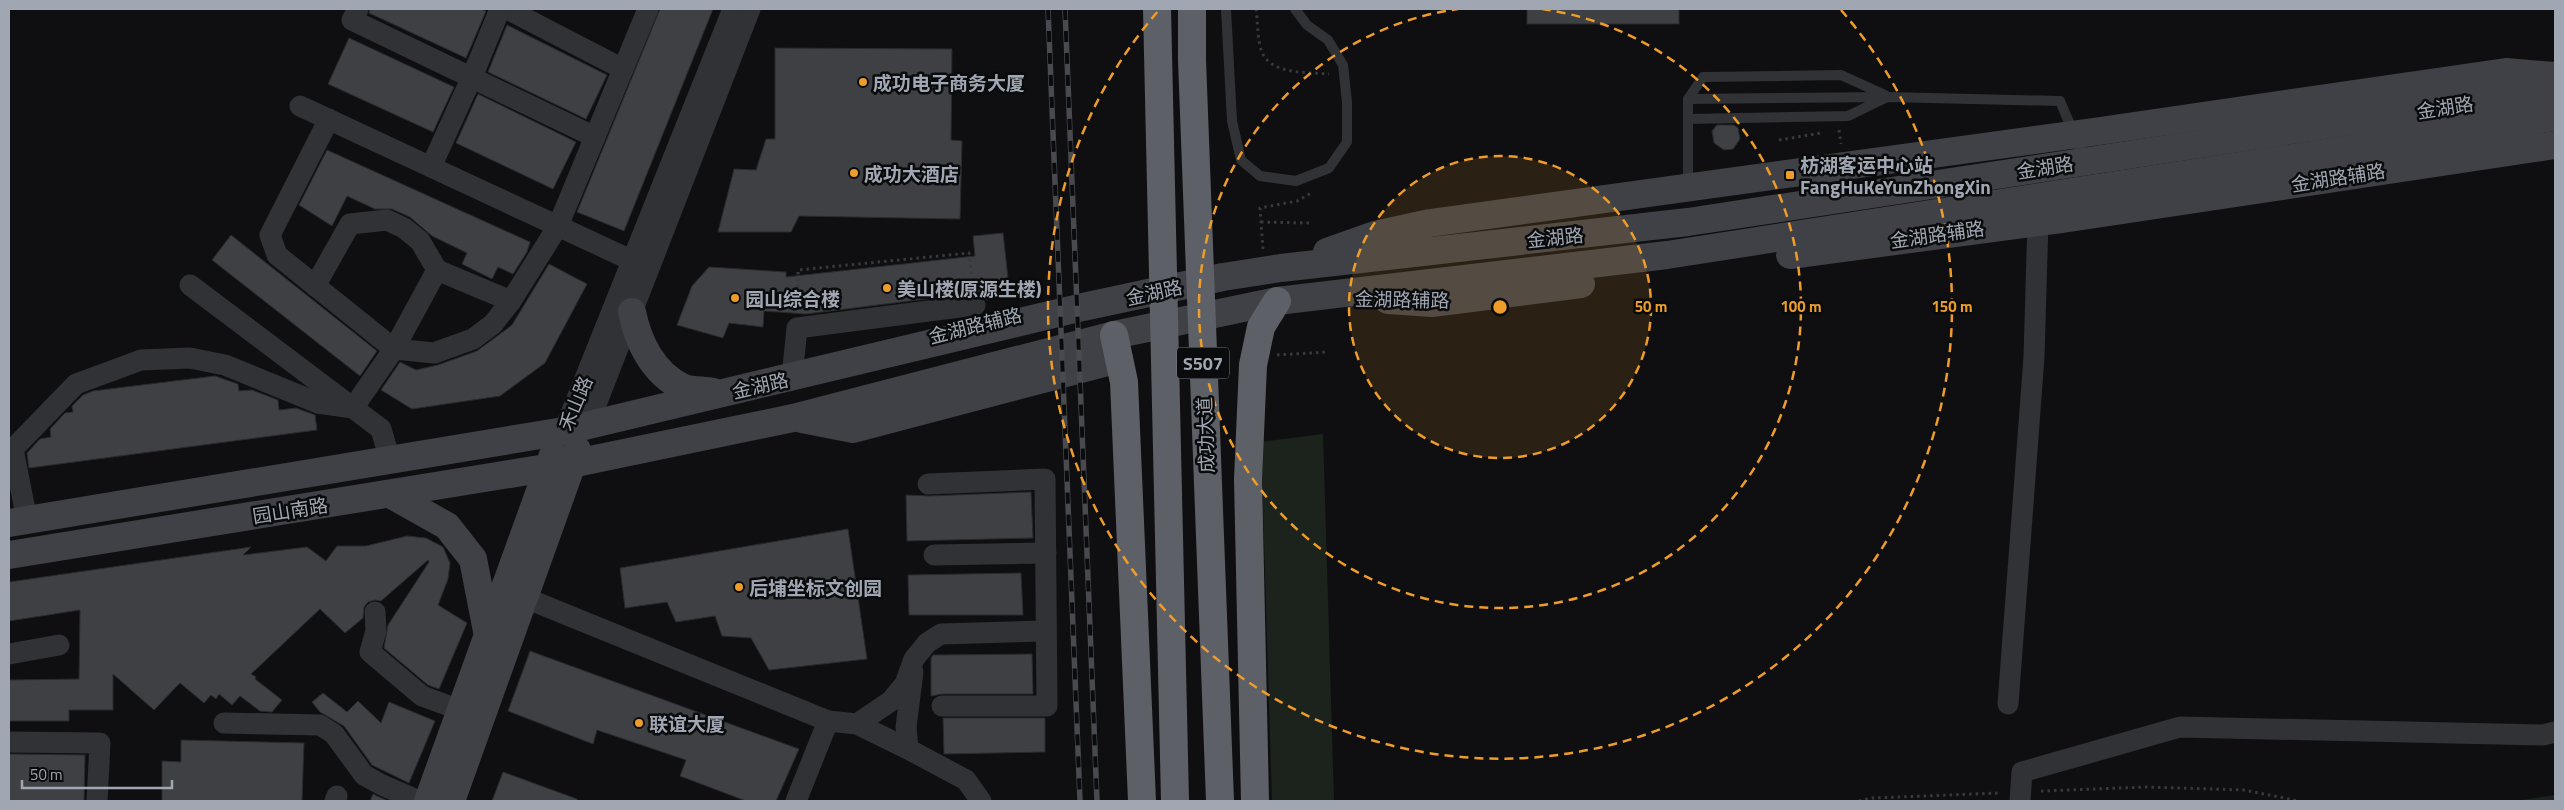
<svg xmlns="http://www.w3.org/2000/svg" width="2564" height="810" font-family="'Titillium Web','Noto Sans SC',sans-serif">
<rect width="100%" height="100%" fill="#0f0f11"/>
<!-- green -->
<g fill="#1c231c">
<path d="M1323,434L1334,801H1272L1261,442Z"/>
<path d="M2555,795V801H2516Z"/>
</g>
<!-- building -->
<g fill="#3e4044" stroke="#292a2d">
<path d="M370,9H480L486,11L466,58L369,13Z"/>
<path d="M660,9H713L624,231L577,212Z"/>
<rect x="1527" y="9" width="152" height="15"/>
<path d="M507,25L607,75L586,119L488,72Z"/>
<path d="M349,38L454,87L433,132L328,84Z"/>
<path d="M775,48L952,49L951,140L962,141L960,219L799,216L791,232H718L734,169L756,170L766,139H775Z"/>
<path d="M478,94L576,142L553,189L456,143Z"/>
<path d="M1717,125H1734L1738,128L1740,139L1733,149L1724,150L1714,143L1712,131Z"/>
<path d="M327,150L530,242L527,252L513,274L498,267L492,279L462,264L467,253L432,236L410,217L392,209H375L347,196L332,226L299,205Z"/>
<path d="M1003,233L1010,296L986,300L980,294L973,293L806,314L764,311L763,327L729,323L723,338L677,325L692,286L709,267L786,272V277L975,256L973,236Z"/>
<path d="M231,235L377,351L360,376L212,260Z"/>
<path d="M549,264L587,284L545,363L500,396L412,409L381,390L400,362L416,370L438,365L477,351L500,334L512,325Z"/>
<path d="M215,376L238,384L239,391L252,390L278,400L279,410L296,408L315,415L317,430L29,468L27,453L40,439L51,437L50,429L65,413L73,412L72,406L83,395L93,391Z"/>
<path d="M1031,492L1033,538L907,541L906,495L929,496Z"/>
<path d="M848,529L867,659L769,670L751,638L722,636L715,616L676,622L667,602L625,608L620,568Z"/>
<path d="M407,536L426,538L443,547L450,563L448,579L438,605L467,623L439,689L428,685L384,648L388,625L429,562L428,560L381,601L375,600L368,602L364,607L363,618L345,633L320,609L251,674L256,677L255,679L282,700L272,712L260,711L240,696L232,705L219,694L216,699L211,695L204,703L180,683L154,710L113,674V710H69V721H9V680L79,679L80,610L9,621V582L251,547L243,555L307,547L326,561L337,546H366Z"/>
<path d="M1021,573L1023,615H909L908,575Z"/>
<path d="M530,651L799,749L776,801H746L680,776L686,760L597,730L593,744L508,711Z"/>
<path d="M1032,654L1033,694H942L931,696V658L933,655Z"/>
<path d="M323,693L347,712L358,701L381,723L389,702L435,721L409,783L372,765L344,726L320,712L312,702Z"/>
<path d="M943,718H1045V752L944,754Z"/>
<path d="M181,740L304,743L302,801H162V761L181,762Z"/>
<path d="M9,754L85,755L84,801H9Z"/>
<path d="M503,772L577,799V801H492Z"/>
<path d="M373,794L377,796L388,801H370Z"/>
</g>
<g fill="none" stroke-linecap="round" stroke-linejoin="round">
<!-- path -->
<g stroke="#37393d" stroke-width="3" stroke-dasharray="2.5 4" stroke-linecap="butt">
<path d="M1256,9C1258,22 1257,40 1262,52C1271,75 1308,72 1329,74"/>
<path d="M1839,130L1841,144"/>
<path d="M1779,140L1821,133"/>
<path d="M1261,222L1310,223"/>
<path d="M1263,249L1260,208L1297,201L1313,192"/>
<path d="M798,307V270L969,253L973,285"/>
<path d="M1277,355L1327,352"/>
<path d="M2041,791L2146,787L2244,790L2299,801"/>
<path d="M1859,801L1872,798L2000,793"/>
</g>
<!-- lane -->
<g stroke="#303236" stroke-width="10">
<path d="M1226,9L1232,121L1241,160L1260,176L1296,181L1329,168L1347,142V102L1343,65L1328,40L1307,25L1295,9"/>
<path d="M1688,99L1888,97L2060,101L2085,160"/>
<path d="M1688,119L1848,116L1885,98"/>
<path d="M1688,186V99L1703,77L1841,75L1885,95"/>
</g>
<!-- street -->
<g stroke="#303236" stroke-width="21">
<path d="M358,9L352,20L595,137"/>
<path d="M507,9L623,69"/>
<path d="M300,106L633,261"/>
<path d="M329,119L270,235L277,255L394,349L434,353L473,339L493,324L511,301L558,226L648,9"/>
<path d="M431,167L472,77L500,9"/>
<path d="M190,285L381,429L390,460"/>
<path d="M315,286L350,224L387,220L404,228L420,241L437,270L511,301"/>
<path d="M792,377L797,328L975,305"/>
<path d="M588,425L750,9"/>
<path d="M564,431L733,9"/>
<path d="M928,484L1045,479L1047,706H942"/>
<path d="M27,520L13,449L76,384L141,360L190,358L225,365L318,403L353,408L394,349L437,270"/>
<path d="M934,555L1046,553"/>
<path d="M523,597L828,721L857,724L908,749L966,780L981,801"/>
<path d="M375,612L376,631L370,652L422,696L460,710"/>
<path d="M9,654L59,645"/>
<path d="M2008,704L2034,357L2038,221"/>
<path d="M224,723L320,725L334,734L364,775L382,785L419,801"/>
<path d="M857,724L891,701L905,684L914,659L927,643L941,634L1045,631"/>
<path d="M9,742L100,743L97,801"/>
<path d="M908,749L906,727L913,672"/>
<path d="M335,801L337,796"/>
<path d="M796,801L828,721"/>
<path d="M2020,801L2022,772L2180,727L2543,735L2555,732"/>
</g>
<!-- secondary -->
<g stroke="#3f4146" stroke-width="28">
<path d="M1327,252L1375,235L1430,223L2093,132L2506,72L2555,76"/>
<path d="M1790,255L2061,219L2555,145"/>
<path d="M1388,300L1432,303L1581,284"/>
<path d="M632,312C638,342 653,373 682,387C690,391 704,390 713,392"/>
<path d="M802,419L853,429L1119,359"/>
<path d="M390,494L447,526L473,559L487,631"/>
<path d="M9,523L564,431L1083,307L1223,277L1281,268L1688,222L2555,90"/>
<path d="M9,555L571,464L793,418L1114,335L1277,301L1667,255L2555,117"/>
<path d="M428,801L553,455"/>
<path d="M451,801L577,450"/>
</g>
<!-- highway -->
<g stroke="#5d6067" stroke-width="28">
<path d="M1157,9L1175,801"/>
<path d="M1192,9V60L1220,801"/>
<path d="M1114,335L1124,382L1142,801"/>
<path d="M1255,801L1248,479L1253,365L1261,327L1277,301"/>
</g>
<defs>
<g id="rail">
<path d="M1048,9L1080,801"/>
<path d="M1065,9L1097,801"/>
</g>
</defs>
<!-- rail casing -->
<use href="#rail" stroke="#484a4f" stroke-width="5.5"/>
<!-- rail -->
<use href="#rail" stroke="#0a0b0c" stroke-width="4" stroke-dasharray="11" stroke-linecap="butt"/>
</g>
<!-- distance rings -->
<circle cx="1500" cy="307" r="151" fill="#ee9c2a" fill-opacity=".12"/>
<g fill="none" stroke="#ee9c2a" stroke-width="2.5" stroke-dasharray="9 6">
<circle cx="1500" cy="307" r="151"/>
<path d="M1542 9A301 301 0 1 1 1458 9"/>
<path d="M1841 10A452 452 0 1 1 1159 10"/>
</g>
<!-- markers -->
<g fill="#ee9c2a" stroke="#0a0b0c" stroke-width="2">
<circle cx="863" cy="82" r="5"/>
<circle cx="854" cy="173" r="5"/>
<rect x="1785" y="170" width="10" height="10" rx="2.5"/>
<circle cx="887" cy="288" r="5"/>
<circle cx="735" cy="298" r="5"/>
<circle cx="739" cy="587" r="5"/>
<circle cx="639" cy="723" r="5"/>
</g>
<g text-anchor="middle" dominant-baseline="central" stroke-width="5" stroke-linejoin="round" paint-order="stroke">
<!-- shield labels -->
<rect fill="#0a0b0c" stroke="#747880" stroke-width="1" x="1177" y="347.5" width="52" height="31" rx="4"/>
<g font-size="18" font-weight="bold" fill="#a1a7b2">
<text x="1203" y="363">S507</text>
</g>
<!-- poi labels -->
<g font-size="19" font-weight="bold" fill="#a1a7b2" stroke="#0a0b0c" text-anchor="start">
<text x="873" y="82">成功电子商务大厦</text>
<text x="1800" y="164">枋湖客运中心站<tspan x="1800" dy="22">FangHuKeYunZhongXin</tspan></text>
<text x="864" y="173">成功大酒店</text>
<text x="897" y="288">美山楼(原源生楼)</text>
<text x="745" y="298">园山综合楼</text>
<text x="749" y="587">后埔坐标文创园</text>
<text x="649" y="723">联谊大厦</text>
</g>
<!-- street labels -->
<g font-size="19" fill="#a1a7b2" stroke="#0a0b0c">
<text transform="translate(2445 107) rotate(-9)">金湖路</text>
<text transform="translate(2045 167) rotate(-9)">金湖路</text>
<text transform="translate(2338 177) rotate(-9)">金湖路辅路</text>
<text transform="translate(1937 234) rotate(-8)">金湖路辅路</text>
<text transform="translate(1555 237) rotate(-6)">金湖路</text>
<text transform="translate(1154 292) rotate(-12)">金湖路</text>
<text transform="translate(1402 299) rotate(1)">金湖路辅路</text>
<text transform="translate(975 325) rotate(-14)">金湖路辅路</text>
<text transform="translate(760 385) rotate(-13)">金湖路</text>
<text transform="translate(575 403) rotate(-67)">禾山路</text>
<text transform="translate(1205 435) rotate(-92)">成功大道</text>
<text transform="translate(290 510) rotate(-9)">园山南路</text>
</g>
</g>
<circle cx="1500" cy="307" r="8" fill="#ee9c2a" stroke="#0a0b0c" stroke-width="2.5"/>
<g font-size="15" text-anchor="middle" font-weight="bold" fill="#ee9c2a" stroke="#0a0b0c" stroke-width="5" stroke-linejoin="round" paint-order="stroke">
<text x="1651" y="312">50 m</text>
<text x="1801" y="312">100 m</text>
<text x="1952" y="312">150 m</text>
</g>
<!-- border -->
<rect width="2564" height="810" fill="none" stroke="#a1a7b2" stroke-width="20"/>
<!-- scale -->
<path d="M22 780v8h150v-8" fill="none" stroke="#a1a7b2" stroke-width="2.5"/>
<text x="30" y="780" font-size="15" fill="#a1a7b2" stroke="#0a0b0c" stroke-width="4" paint-order="stroke">50 m</text>
</svg>
